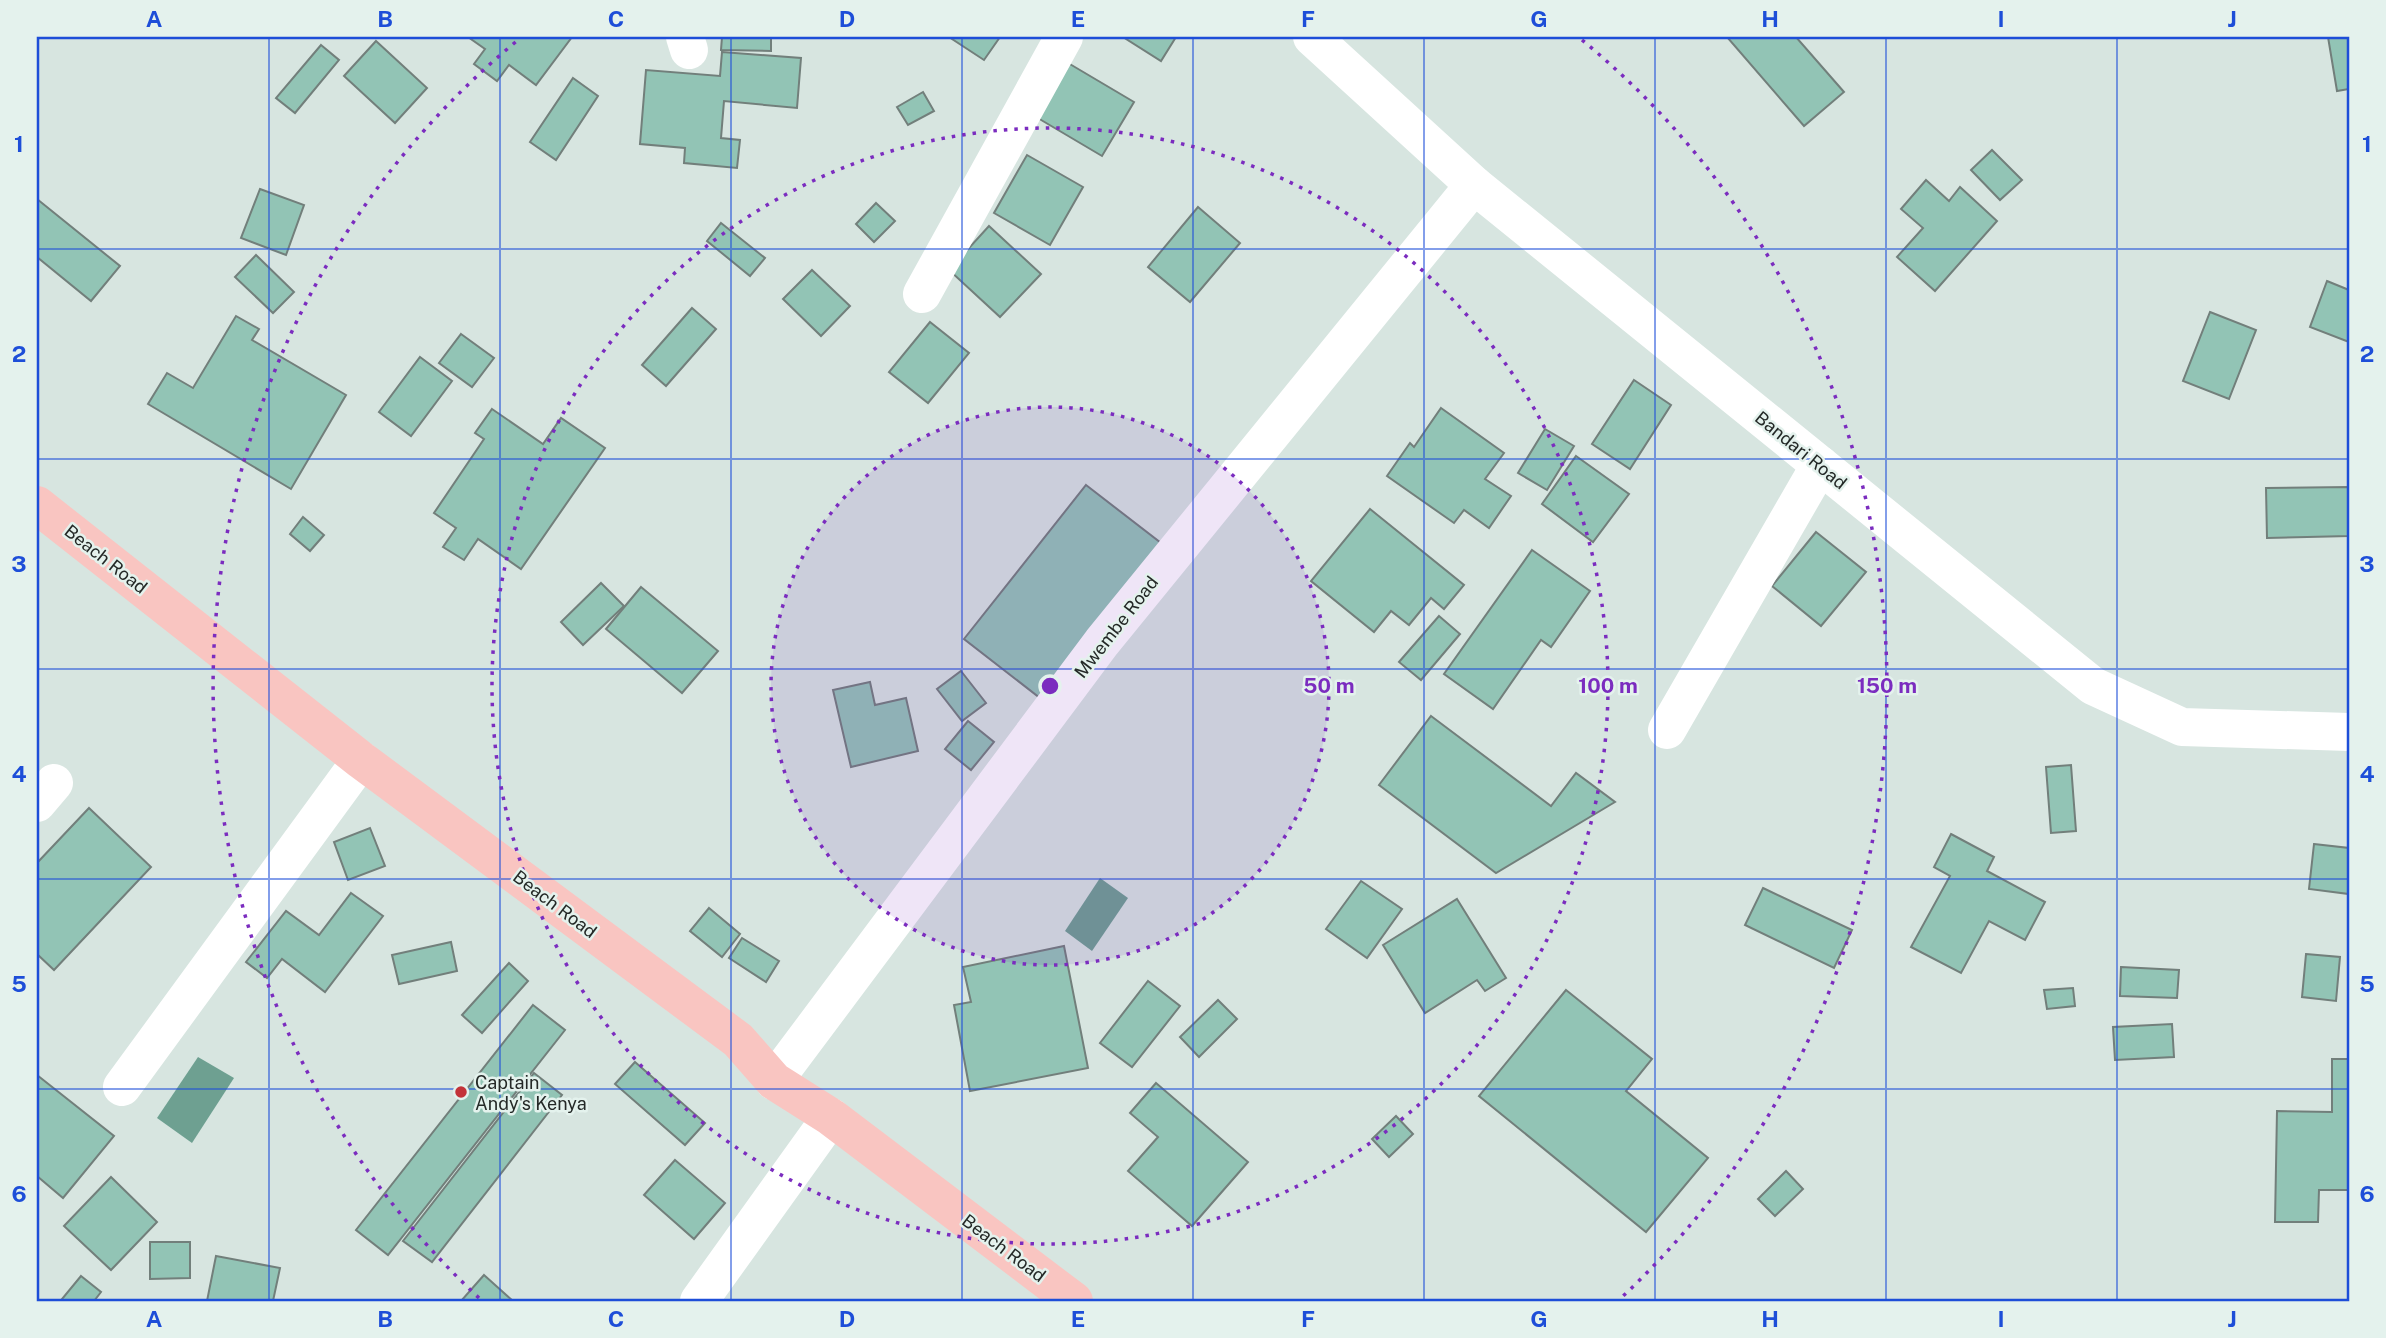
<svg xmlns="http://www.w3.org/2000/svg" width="2386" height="1338" font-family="'Public Sans',sans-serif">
<rect width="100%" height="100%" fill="#d7e5e0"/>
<!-- water -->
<g fill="#6ea091">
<path d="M1100,878L1128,898L1092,951L1065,931Z"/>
<path d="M198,1057L234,1078L192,1143L157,1118Z"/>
</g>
<!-- building -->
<g fill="#92c4b5" stroke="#727f7b" stroke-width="2">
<path d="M468,37H572L536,85L509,65L497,81L474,64L485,49Z"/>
<path d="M722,37H771V51L721,50Z"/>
<path d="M949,37H1000L984,60Z"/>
<path d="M1123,37H1176L1161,61Z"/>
<path d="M1727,37H1796L1844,92L1804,126Z"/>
<path d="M2328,37H2349V89L2337,91Z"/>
<path d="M376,41L427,88L395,123L344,76Z"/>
<path d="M321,45L339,60L295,113L276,98Z"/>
<path d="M722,52L801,58L797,108L724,101L721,138L740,140L737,168L684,163L685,148L640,144L646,70L720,76Z"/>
<path d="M1063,60L1134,102L1102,156L1031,114Z"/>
<path d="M573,78L598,96L556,160L530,142Z"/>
<path d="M923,92L934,111L908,125L897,107Z"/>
<path d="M1992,150L2022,180L2000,200L1971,170Z"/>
<path d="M1027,155L1083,187L1050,245L994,213Z"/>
<path d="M1926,180L1949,201L1960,187L1997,221L1935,291L1897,257L1923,228L1901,209Z"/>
<path d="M260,189L304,205L286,255L241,238Z"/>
<path d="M37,199L120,266L91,301L37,257Z"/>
<path d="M876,203L895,221L874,242L856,224Z"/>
<path d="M1198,207L1240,243L1190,302L1148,267Z"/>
<path d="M721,223L765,258L750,276L707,241Z"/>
<path d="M989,226L1041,274L1000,317L949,270Z"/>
<path d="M256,255L294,292L273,313L235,277Z"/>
<path d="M812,270L850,306L821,336L783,299Z"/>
<path d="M2327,281L2349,290V342L2310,327Z"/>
<path d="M692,308L716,329L666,386L642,365Z"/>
<path d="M2210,312L2256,330L2229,399L2183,381Z"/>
<path d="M236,316L259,329L252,340L346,395L291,489L148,404L167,373L193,388Z"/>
<path d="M930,322L969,353L928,403L889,372Z"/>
<path d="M461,334L494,358L472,387L439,363Z"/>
<path d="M420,357L452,381L411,436L379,412Z"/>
<path d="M1634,380L1671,405L1630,469L1592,444Z"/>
<path d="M1441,408L1504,453L1485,479L1511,496L1489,528L1464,510L1454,523L1387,476L1410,443L1414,447Z"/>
<path d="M492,409L543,444L561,418L605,448L521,569L478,539L464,560L443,547L456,528L434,513L484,439L475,433Z"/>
<path d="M1545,429L1574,446L1547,490L1518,473Z"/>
<path d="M1576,456L1629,494L1593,542L1542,504Z"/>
<path d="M1086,485L1161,543L1040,698L964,639Z"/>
<path d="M2349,487V536L2267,538L2266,488Z"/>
<path d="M1370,509L1464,585L1444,609L1431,598L1409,625L1391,611L1374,632L1311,581Z"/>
<path d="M303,517L324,535L310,551L290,534Z"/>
<path d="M1816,532L1866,572L1821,626L1772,586Z"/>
<path d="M1532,550L1590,591L1551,647L1541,640L1493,709L1444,674Z"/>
<path d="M601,583L624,606L583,645L561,622Z"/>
<path d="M641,587L718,651L682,693L606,629Z"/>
<path d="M1439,616L1460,634L1421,680L1399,662Z"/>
<path d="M961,671L986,703L962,721L937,689Z"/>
<path d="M870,682L875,705L906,698L918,751L851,767L833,690Z"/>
<path d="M1431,716L1551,806L1576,773L1615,802L1496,873L1379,785Z"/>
<path d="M968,721L994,742L971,770L945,749Z"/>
<path d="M2071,765L2076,831L2051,833L2046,767Z"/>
<path d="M89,808L151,867L54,970L37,954V863Z"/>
<path d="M370,828L385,866L348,880L334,842Z"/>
<path d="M1951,834L1994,857L1987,871L2045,902L2025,940L1989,921L1961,973L1911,947L1950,876L1934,867Z"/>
<path d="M2314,844L2349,848V894L2309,889Z"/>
<path d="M1361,881L1402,909L1367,958L1326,929Z"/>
<path d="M1763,888L1852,930L1834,968L1745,925Z"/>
<path d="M351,893L383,916L325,992L282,959L267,978L246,962L286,911L319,935Z"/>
<path d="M1457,899L1506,978L1485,991L1477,980L1425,1013L1383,945Z"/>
<path d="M709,908L740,934L722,957L690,931Z"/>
<path d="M742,938L779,961L766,982L729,958Z"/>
<path d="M451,942L457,971L399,984L392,955Z"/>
<path d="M1064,946L1088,1068L970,1091L954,1005L971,1002L963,967Z"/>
<path d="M2306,954L2340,957L2336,1001L2302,997Z"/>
<path d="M509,963L528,981L482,1033L462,1015Z"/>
<path d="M2121,967L2179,970L2177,998L2120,996Z"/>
<path d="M1148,981L1180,1006L1132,1067L1100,1043Z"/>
<path d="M2073,988L2075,1006L2047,1009L2044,990Z"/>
<path d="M1566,990L1652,1059L1626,1091L1708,1158L1646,1232L1479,1096Z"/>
<path d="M1218,1000L1237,1019L1199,1057L1180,1037Z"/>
<path d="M533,1005L565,1030L388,1255L356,1230Z"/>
<path d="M2172,1024L2174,1057L2115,1060L2113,1027Z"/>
<path d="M2332,1059H2349V1190H2319L2318,1222H2275L2277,1111L2332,1112Z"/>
<path d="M635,1062L705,1123L685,1145L615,1084Z"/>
<path d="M534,1073L562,1095L432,1262L403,1241Z"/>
<path d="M37,1075L114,1136L63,1198L37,1176Z"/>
<path d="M1156,1083L1248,1162L1192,1226L1128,1171L1158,1137L1130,1113Z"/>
<path d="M1396,1116L1413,1134L1389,1157L1372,1139Z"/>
<path d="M675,1160L725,1203L694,1239L644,1195Z"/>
<path d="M1786,1171L1803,1189L1775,1216L1758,1199Z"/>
<path d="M111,1177L157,1222L111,1270L64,1226Z"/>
<path d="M150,1242H190V1278L150,1279Z"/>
<path d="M216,1256L280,1268L273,1301H207Z"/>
<path d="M484,1275L513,1301H461Z"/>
<path d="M81,1276L101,1292L94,1301H65L62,1299Z"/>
</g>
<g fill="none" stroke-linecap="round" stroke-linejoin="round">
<!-- minor -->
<g stroke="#fff" stroke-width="38">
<path d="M685,37L689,50"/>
<path d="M1312,37L1474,185L2093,686L2182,727L2349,732"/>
<path d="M922,294L1064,37"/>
<path d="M1667,730L1820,465"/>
<path d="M37,803L54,783"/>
<path d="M774,1081L1102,642L1474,185"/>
<path d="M122,1087L361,760"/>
<path d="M699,1301L831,1117"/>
</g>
<!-- major -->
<path stroke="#f9c5c1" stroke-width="38" d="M37,505L361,760L738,1040L774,1081L831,1117L1074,1301"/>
</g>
<!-- grid -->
<path fill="none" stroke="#1d4ed8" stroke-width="2" stroke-opacity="0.55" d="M269,37V1301M500,37V1301M731,37V1301M962,37V1301M1193,37V1301M1424,37V1301M1655,37V1301M1886,37V1301M2117,37V1301M37,249H2349M37,459H2349M37,669H2349M37,879H2349M37,1089H2349"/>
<!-- distance rings -->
<circle cx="1050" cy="686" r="279" fill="#7b2cbf" fill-opacity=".12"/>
<g fill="none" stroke="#7b2cbf" stroke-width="3.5" stroke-dasharray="3.5 7">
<circle cx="1050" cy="686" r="279"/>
<circle cx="1050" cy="686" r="558"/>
<path d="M479 1298A837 837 0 0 1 518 40M1582 40A837 837 0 0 1 1621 1298"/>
</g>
<!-- markers -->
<circle fill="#c33339" stroke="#e4f2ed" stroke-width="2.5" cx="461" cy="1092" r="7"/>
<g text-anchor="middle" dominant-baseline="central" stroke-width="5" stroke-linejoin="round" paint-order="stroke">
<!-- street labels -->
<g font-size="18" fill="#242927" stroke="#e4f2ed">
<text transform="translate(1801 450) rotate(39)">Bandari Road</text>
<text transform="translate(106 559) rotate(38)">Beach Road</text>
<text transform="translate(1116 627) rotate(-52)">Mwembe Road</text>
<text transform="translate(555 904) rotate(37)">Beach Road</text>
<text transform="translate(1004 1248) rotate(37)">Beach Road</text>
</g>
<!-- poi labels -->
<g font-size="18" fill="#242927" stroke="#e4f2ed" text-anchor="start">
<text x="475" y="1082">Captain<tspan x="475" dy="21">Andy's Kenya</tspan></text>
</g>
</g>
<circle cx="1050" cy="686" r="10" fill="#7b2cbf" stroke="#e4f2ed" stroke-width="3.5"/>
<g font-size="21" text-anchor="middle" font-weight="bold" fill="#7b2cbf" stroke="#e4f2ed" stroke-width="5" stroke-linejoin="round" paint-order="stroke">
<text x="1329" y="693">50 m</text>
<text x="1608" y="693">100 m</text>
<text x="1887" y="693">150 m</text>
</g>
<!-- border -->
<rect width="2386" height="1338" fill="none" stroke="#e4f2ed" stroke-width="77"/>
<rect x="38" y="38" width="2310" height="1262" fill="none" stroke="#1d4ed8" stroke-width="2.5"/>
<g font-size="23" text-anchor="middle" font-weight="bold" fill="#1d4ed8">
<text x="154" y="27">A</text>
<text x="385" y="27">B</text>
<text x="616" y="27">C</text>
<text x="847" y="27">D</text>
<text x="1078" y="27">E</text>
<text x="1308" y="27">F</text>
<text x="1539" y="27">G</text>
<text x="1770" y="27">H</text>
<text x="2001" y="27">I</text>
<text x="2232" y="27">J</text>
<text x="19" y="152">1</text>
<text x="2367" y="152">1</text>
<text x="19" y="362">2</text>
<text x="2367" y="362">2</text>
<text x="19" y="572">3</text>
<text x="2367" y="572">3</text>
<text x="19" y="782">4</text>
<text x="2367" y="782">4</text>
<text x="19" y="992">5</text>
<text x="2367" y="992">5</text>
<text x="19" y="1202">6</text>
<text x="2367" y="1202">6</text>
<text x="154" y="1327">A</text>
<text x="385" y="1327">B</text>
<text x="616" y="1327">C</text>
<text x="847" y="1327">D</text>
<text x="1078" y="1327">E</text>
<text x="1308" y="1327">F</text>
<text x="1539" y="1327">G</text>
<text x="1770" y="1327">H</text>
<text x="2001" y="1327">I</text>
<text x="2232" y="1327">J</text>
</g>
</svg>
